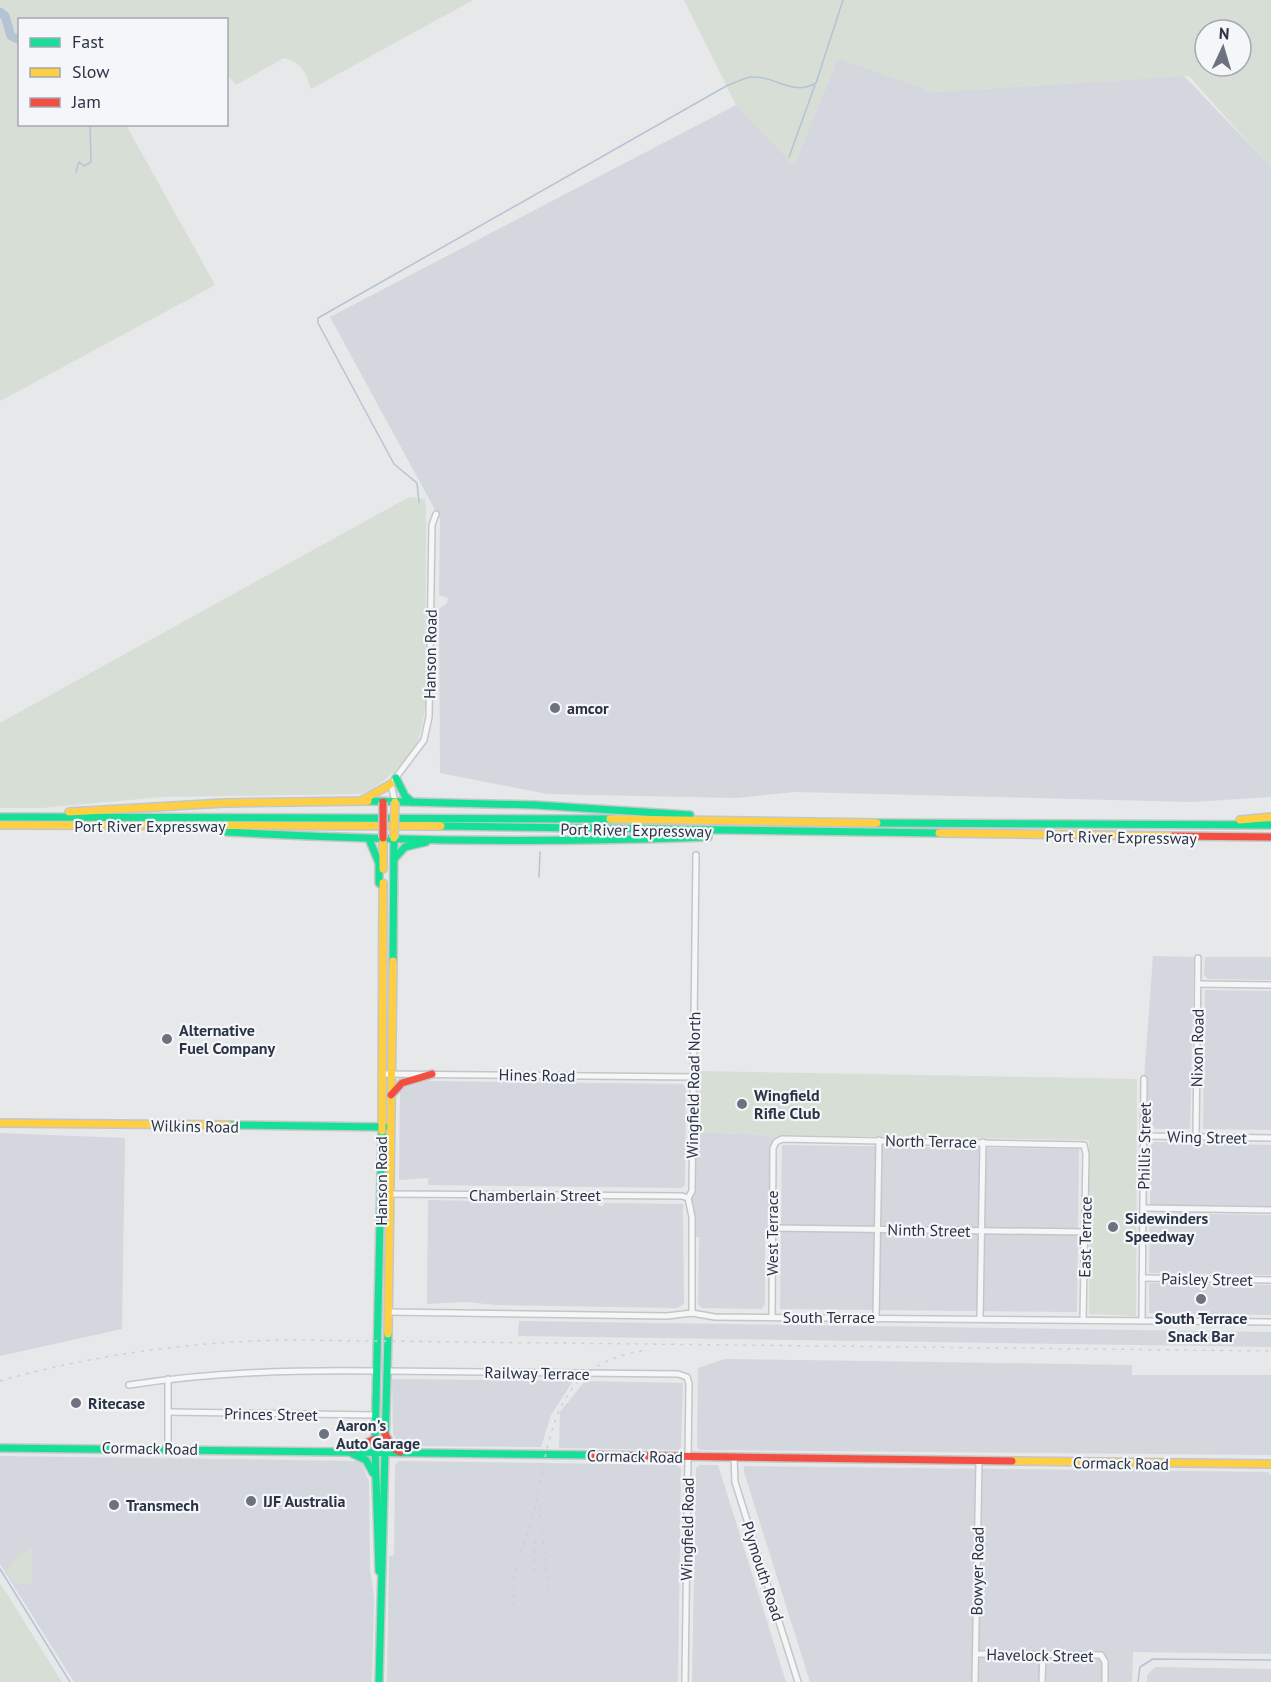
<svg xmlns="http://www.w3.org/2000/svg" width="1271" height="1682" font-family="'PT Sans',sans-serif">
<rect width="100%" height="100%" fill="#e6e8ea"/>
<!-- built -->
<g fill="#d4d7dd">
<path d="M838,58L934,92L1184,76L1271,167V797L1192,802L795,792L736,798L547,794L440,773L439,609L447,603L448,598L439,595L440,519L330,317L736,105L794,165Z"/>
<path d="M1153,956L1194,957L1190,1129H1155L1151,1121L1144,1079Z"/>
<path d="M1205,957H1271V980L1208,979L1204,975Z"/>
<path d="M1205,990L1271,991V1130L1203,1129Z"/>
<path d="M427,1081L682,1084L686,1088L685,1185L681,1188L428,1185V1178L399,1180L400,1092L404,1088Z"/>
<path d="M693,1132L766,1135L776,1142L772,1238H765V1305L761,1309L702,1308L698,1304L699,1237H692L688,1198L692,1191Z"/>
<path d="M0,1133L125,1138L122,1329L0,1356Z"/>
<path d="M1155,1142L1271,1145V1206L1150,1205L1151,1145Z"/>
<path d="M782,1145L1079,1149L1077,1312L780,1309Z"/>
<path d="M428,1200L598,1203V1206H603L604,1203L683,1204L684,1304L677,1308L496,1305L466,1302L427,1304Z"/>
<path d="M1154,1213L1271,1215V1275L1149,1273L1150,1216Z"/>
<path d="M1149,1283L1271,1285V1315L1149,1313Z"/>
<path d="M519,1321L1271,1332V1347L518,1336Z"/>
<path d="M725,1359L1132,1365V1375H1271V1455L700,1450L697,1447L698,1368Z"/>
<path d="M392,1379L573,1381L551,1415L541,1447L407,1446L397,1442L393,1433Z"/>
<path d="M585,1381L683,1383L681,1447L679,1450L559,1448L560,1412Z"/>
<path d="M0,1456L357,1461L362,1463L369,1482L370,1568L374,1598L372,1682H74L0,1564Z"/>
<path d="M399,1461L677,1465L681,1469L678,1682H387L389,1556L394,1555L395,1465Z"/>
<path d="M700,1465H718L786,1682H692L696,1468Z"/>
<path d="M744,1466L1268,1472L1271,1475V1654L1133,1652L1132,1682H810L744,1472Z"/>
<path d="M1155,1667L1271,1669V1682H1147V1675Z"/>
</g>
<!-- green -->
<g fill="#d6ded6" fill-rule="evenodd">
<path d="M0,0H473L311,89C306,72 302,63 284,58L236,85L227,74L226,20H20V124L126,125L215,285L0,401Z"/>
<path d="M684,0H1271V168L1189,76L934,92L838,58L794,165L736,105ZM1205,30H1241V66H1205Z"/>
<path d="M409,497L425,499L426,509L425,708C423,719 422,732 417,741C407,762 383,785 362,794L162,797L41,808H0V723Z"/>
<path d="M700,1071L1137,1079L1136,1316L1089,1314V1140L790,1135L789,1139L776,1142L766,1135L693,1132L694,1077Z"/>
<path d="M32,1549V1584H25L22,1572L24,1584H15L6,1571L17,1556L20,1562L18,1555Z"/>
<path d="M0,1583L62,1682H0Z"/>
</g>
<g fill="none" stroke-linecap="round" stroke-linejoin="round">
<!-- stream -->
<g stroke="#b4c4d5" stroke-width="1.5">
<path d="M789,157L815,85"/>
<path d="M76,172L79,162L84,166L91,162L90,124"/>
<path d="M419,502L417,483L394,464L318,323V318L728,85C735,83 744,78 751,77C775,75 792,97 816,83L843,0"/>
<path d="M539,877L540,852"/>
<path d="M0,1569L70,1682"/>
<path d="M1138,1682L1140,1667L1153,1659L1271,1660"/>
</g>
<!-- river -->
<path stroke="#b4c4d5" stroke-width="9" d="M0,12L5,16L11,36L20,40"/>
<defs>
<g id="street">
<path d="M394,780L424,740L429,717L432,525L436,514"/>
<path d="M391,784L395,802"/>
<path d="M1198,984L1271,985"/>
<path d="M381,1074L694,1077"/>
<path d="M1144,1136L1271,1138"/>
<path d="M1196,1137L1198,958"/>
<path d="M387,1194L682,1196L688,1198"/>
<path d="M1143,1208L1271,1210"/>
<path d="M772,1228L1085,1232"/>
<path d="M1142,1278L1271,1280"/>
<path d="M388,1312L667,1316L692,1313L715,1317L1271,1322"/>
<path d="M692,1313V1217L688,1198L692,1191L696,855"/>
<path d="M772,1317L773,1148L776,1142L782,1139L1084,1145L1086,1154L1083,1320"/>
<path d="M876,1318L879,1140"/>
<path d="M980,1318L983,1142"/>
<path d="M1142,1320L1144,1079"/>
<path d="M386,1371L678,1374L687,1377L689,1384L685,1682"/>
<path d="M129,1385C212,1372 292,1370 376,1371"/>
<path d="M168,1412L375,1415"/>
<path d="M168,1448V1379"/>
<path d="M734,1458L735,1482L798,1682"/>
<path d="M976,1654L1101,1655L1105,1662V1682"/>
<path d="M975,1682L979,1461"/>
<path d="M1042,1682L1043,1654"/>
</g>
<g id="fast">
<path d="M396,778L405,796L412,802"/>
<path d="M368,801L535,805L690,815"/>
<path d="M0,817L610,819"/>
<path d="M877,823L1271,825"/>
<path d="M441,826L939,833"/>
<path d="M227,832C387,841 548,843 708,837"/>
<path d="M369,839L379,863V883L383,886"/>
<path d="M394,859L405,847L426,842"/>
<path d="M393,961L394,838"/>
<path d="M229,1125L384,1127"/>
<path d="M0,1448L594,1455"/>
<path d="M349,1452L366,1460L373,1473"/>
<path d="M379,1571L375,1447L382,1131"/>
<path d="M379,1682L388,1334"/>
</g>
<g id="slow">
<path d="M363,800L391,784"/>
<path d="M69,812L224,803L368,801"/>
<path d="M610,819L877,823"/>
<path d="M1240,820L1271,817"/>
<path d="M0,825L441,826"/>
<path d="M939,833L1173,836"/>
<path d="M383,838V869"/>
<path d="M0,1123L229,1125"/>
<path d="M382,1131L383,883"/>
<path d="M388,1334L393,961"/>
<path d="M1012,1461L1271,1464"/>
</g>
<g id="jam">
<path d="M1173,836L1271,837"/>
<path d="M391,1095L402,1083L432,1074"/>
<path d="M385,1434L393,1448L400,1452"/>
<path d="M352,1449L375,1439"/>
<path d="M594,1455L1012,1461"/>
</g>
</defs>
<!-- street casing -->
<use href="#street" stroke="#c4c6c8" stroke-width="8"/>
<!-- fast casing -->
<use href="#fast" stroke="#c4c6c8" stroke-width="10"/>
<!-- slow casing -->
<use href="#slow" stroke="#c4c6c8" stroke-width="10"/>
<!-- jam casing -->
<use href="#jam" stroke="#c4c6c8" stroke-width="10"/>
<!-- street -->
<use href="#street" stroke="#f5f6f7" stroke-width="5"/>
<!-- fast -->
<use href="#fast" stroke="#16e098" stroke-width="7"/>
<!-- slow -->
<use href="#slow" stroke="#ffcf43" stroke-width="7"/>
<!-- jam -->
<use href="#jam" stroke="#f24e42" stroke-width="7"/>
<!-- rail -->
<g stroke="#cecfd2" stroke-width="1.5" stroke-dasharray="3 6" stroke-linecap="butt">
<path d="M0,1381C92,1355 188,1342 284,1340L1271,1351"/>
<path d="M540,1505C541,1536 548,1566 547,1597"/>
<path d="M534,1571L535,1537"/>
<path d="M514,1606C514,1597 513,1587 514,1578C518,1552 532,1528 536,1503C551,1428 556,1362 648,1350"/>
</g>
<defs>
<path id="slow-bridge" d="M394,838L395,802"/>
<path id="jam-bridge" d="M383,802V838"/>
</defs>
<!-- slow-bridge casing -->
<use href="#slow-bridge" stroke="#c4c6c8" stroke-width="10" stroke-linecap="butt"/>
<!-- jam-bridge casing -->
<use href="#jam-bridge" stroke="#c4c6c8" stroke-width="10" stroke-linecap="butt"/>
<!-- slow-bridge -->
<use href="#slow-bridge" stroke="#ffcf43" stroke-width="7"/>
<!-- jam-bridge -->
<use href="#jam-bridge" stroke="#f24e42" stroke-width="7"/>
</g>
<!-- markers -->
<g fill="#6c737f" stroke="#f4f6f9" stroke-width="2">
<circle cx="555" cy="708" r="6"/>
<circle cx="167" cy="1039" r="6"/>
<circle cx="742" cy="1104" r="6"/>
<circle cx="1113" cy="1227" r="6"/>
<circle cx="1201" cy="1299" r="6"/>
<circle cx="76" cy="1403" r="6"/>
<circle cx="324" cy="1434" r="6"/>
<circle cx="251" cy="1501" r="6"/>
<circle cx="114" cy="1505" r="6"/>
</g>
<g text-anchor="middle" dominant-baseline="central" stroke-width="4.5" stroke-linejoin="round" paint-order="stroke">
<!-- street labels -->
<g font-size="16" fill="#2b3445" stroke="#f4f6f9">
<text transform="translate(430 654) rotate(-89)">Hanson Road</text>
<text x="150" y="826">Port River Expressway</text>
<text transform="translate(636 830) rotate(1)">Port River Expressway</text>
<text transform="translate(1121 837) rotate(1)">Port River Expressway</text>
<text transform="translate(1197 1048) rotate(-89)">Nixon Road</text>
<text transform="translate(537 1075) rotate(1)">Hines Road</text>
<text transform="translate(693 1085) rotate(-89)">Wingfield Road North</text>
<text transform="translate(195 1126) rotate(1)">Wilkins Road</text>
<text transform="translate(1207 1137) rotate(1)">Wing Street</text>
<text transform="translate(931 1141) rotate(1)">North Terrace</text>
<text transform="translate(1144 1146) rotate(-89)">Phillis Street</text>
<text transform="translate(381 1181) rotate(-90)">Hanson Road</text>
<text x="535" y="1195">Chamberlain Street</text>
<text transform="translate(929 1230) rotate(1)">Ninth Street</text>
<text transform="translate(772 1233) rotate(-90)">West Terrace</text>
<text transform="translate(1085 1237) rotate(-89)">East Terrace</text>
<text transform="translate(1207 1279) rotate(1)">Paisley Street</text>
<text x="829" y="1317">South Terrace</text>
<text transform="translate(537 1373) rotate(1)">Railway Terrace</text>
<text transform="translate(271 1414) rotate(1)">Princes Street</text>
<text transform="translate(150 1448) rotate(1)">Cormack Road</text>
<text transform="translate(635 1456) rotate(1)">Cormack Road</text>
<text transform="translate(1121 1463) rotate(1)">Cormack Road</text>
<text transform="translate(687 1529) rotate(-89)">Wingfield Road</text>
<text transform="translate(763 1571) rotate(72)">Plymouth Road</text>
<text transform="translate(977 1571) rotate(-89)">Bowyer Road</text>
<text transform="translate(1040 1655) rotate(1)">Havelock Street</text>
</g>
<!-- poi labels -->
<g font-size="16" font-weight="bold" fill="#2b3445" stroke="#f4f6f9" text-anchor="start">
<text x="567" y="708">amcor</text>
<text x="179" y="1030">Alternative<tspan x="179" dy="18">Fuel Company</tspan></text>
<text x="754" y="1095">Wingfield<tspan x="754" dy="18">Rifle Club</tspan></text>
<text x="1125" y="1218">Sidewinders<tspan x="1125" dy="18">Speedway</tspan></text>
<text x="1201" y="1318" text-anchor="middle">South Terrace<tspan x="1201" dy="18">Snack Bar</tspan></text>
<text x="88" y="1403">Ritecase</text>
<text x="336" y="1425">Aaron's<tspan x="336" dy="18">Auto Garage</tspan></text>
<text x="263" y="1501">IJF Australia</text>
<text x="126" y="1505">Transmech</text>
</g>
</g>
<!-- legend -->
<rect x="18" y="18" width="210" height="108" fill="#f4f6f9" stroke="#a4a8b1" stroke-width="1.5"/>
<rect x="30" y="38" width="30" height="9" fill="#16e098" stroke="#a4a8b1" stroke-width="1.5"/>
<text x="72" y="48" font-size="18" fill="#2b3445">Fast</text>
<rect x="30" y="68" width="30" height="9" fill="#ffcf43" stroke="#a4a8b1" stroke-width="1.5"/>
<text x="72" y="78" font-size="18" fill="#2b3445">Slow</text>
<rect x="30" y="98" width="30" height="9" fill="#f24e42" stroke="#a4a8b1" stroke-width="1.5"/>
<text x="72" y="108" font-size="18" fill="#2b3445">Jam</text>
<!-- north arrow -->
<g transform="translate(1223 48) rotate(4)"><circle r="28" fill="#f4f6f9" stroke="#a4a8b1" stroke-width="1.5"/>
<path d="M0-4.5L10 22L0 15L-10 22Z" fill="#6c737f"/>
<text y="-9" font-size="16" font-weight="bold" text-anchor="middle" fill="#2b3445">N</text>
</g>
</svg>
